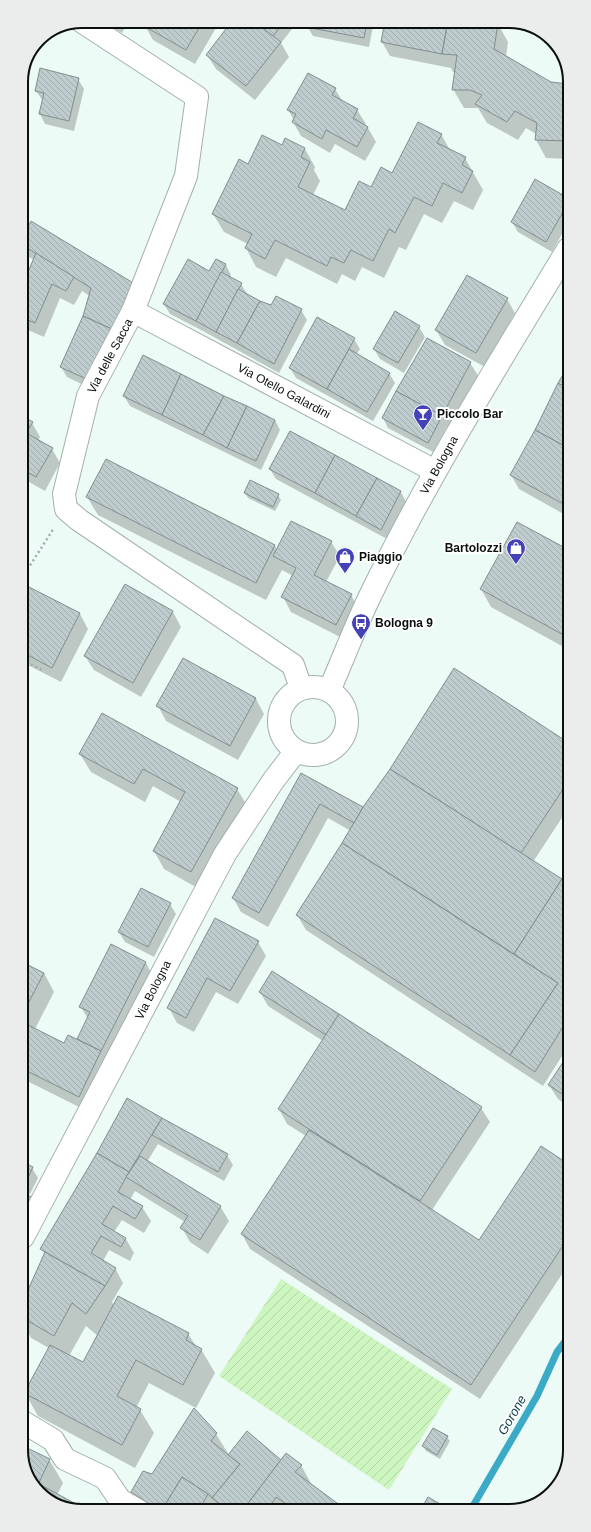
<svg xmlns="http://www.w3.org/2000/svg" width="591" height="1532" font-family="Helvetica,sans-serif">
<defs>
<pattern id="garden-furrows" width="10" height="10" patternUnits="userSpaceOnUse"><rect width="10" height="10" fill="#cdf5c0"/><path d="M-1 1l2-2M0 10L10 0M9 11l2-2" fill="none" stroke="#afd1a4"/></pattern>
<pattern id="building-back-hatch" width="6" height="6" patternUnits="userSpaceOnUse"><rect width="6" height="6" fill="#becccd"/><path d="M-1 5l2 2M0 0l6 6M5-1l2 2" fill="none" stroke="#a2aeaf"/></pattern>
</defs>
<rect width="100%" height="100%" fill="#edfbf7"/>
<!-- garden -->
<path fill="url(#garden-furrows)" d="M281,1279L452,1389L389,1490L219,1376Z"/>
<!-- shadow -->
<g fill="#0003" fill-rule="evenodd">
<path d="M101,21H129L122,33Z"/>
<path d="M147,21H220L195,64L153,40L145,26Z"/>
<path d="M234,21H374L369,47L313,36L307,26L308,22L296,24L281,43L289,57L255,100L216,69L207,55Z"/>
<path d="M498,24L508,42L506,57L551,83L568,85V159L546,158L536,140V134L526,128L518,140L487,123L478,108H464L453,89L456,72H453L451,68L390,56L382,42Z"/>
<path d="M78,79L84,89L74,131L45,124L40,114L43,101L36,91Z"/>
<path d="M335,89L343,102L357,110L366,124L365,126L368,128L376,142L365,161L335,144L330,153L301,136L293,122L294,120L288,110Z"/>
<path d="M441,134L450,150L465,158L483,190L473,210L454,201L442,223L424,214L406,250L399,247L384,278L362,267L355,281L342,274L337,284L286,258L276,277L256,267L246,248L248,244L224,232L213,214L248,165L282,146L285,140L305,149L315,167L314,170L320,181L313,195L345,211L372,188L393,174Z"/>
<path d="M535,181L568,199V223L552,252L518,232L512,222Z"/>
<path d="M21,243L135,284L98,392L67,377L61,367L84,316L90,296L82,291L74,305L60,298L44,337L21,327V279L25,281L34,260L29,257Z"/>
<path d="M216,260L226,265L231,275L230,278L241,284L247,294L271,307L301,310L307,320L279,373L203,331L170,314L164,304L209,272Z"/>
<path d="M507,299L515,313L485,367L445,345L436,330Z"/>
<path d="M419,327L425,337L404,373L380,359L374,349Z"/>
<path d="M354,339L360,349L356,355L389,373L395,383L373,421L296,378L290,368Z"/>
<path d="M470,363L479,377L451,429L447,427L433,452L388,428L383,418Z"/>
<path d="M568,368L569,517L519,489L511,475Z"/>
<path d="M124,396L224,397L275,420L280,430L261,470L130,406Z"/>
<path d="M22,399L29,413L26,419L32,423L40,437L38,441L52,449L60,463L45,491L22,478Z"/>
<path d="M270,469L401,492L406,502L387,539L276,479Z"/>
<path d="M245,493L278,495L281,500L275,511L248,498Z"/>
<path d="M87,497L275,546L277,550L331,542L340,556L326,582L351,595L359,609L344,639L291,612L283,597L293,576L282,570L266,600L98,515Z"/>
<path d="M569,551V650L491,607L481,589Z"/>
<path d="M126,586L173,612L181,627L141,697L94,670L85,656Z"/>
<path d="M29,588L80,614L88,629L61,682L22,662V603Z"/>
<path d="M183,659L256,699L264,714L238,760L166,721L158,706Z"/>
<path d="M569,744V807L533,862L562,881L569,870V1045L543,1086L306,930L297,915L351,831L328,818L268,927L241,912L233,898L301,774L364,809Z"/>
<path d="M80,754L237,789L248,807L201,890L164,869L154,851L181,802L153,786L145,802L91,772Z"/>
<path d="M170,904L176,914L154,957L125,942L119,932Z"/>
<path d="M216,919L258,942L266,956L238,1004L216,992L194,1032L177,1023L169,1008Z"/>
<path d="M112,946L146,963L154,978L87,1111L23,1079L22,963L44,973L54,992L35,1029L65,1044L77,1040L88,1019L81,1007Z"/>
<path d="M260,992L481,1108L490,1122L432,1210L479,1242L570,1166V1262L480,1399L250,1249L242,1234L306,1136L287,1124L279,1109L323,1041L268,1006Z"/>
<path d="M569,1054V1107L558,1099L549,1085Z"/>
<path d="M128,1099L227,1155L233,1165L224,1181L158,1144L147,1162L220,1206L229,1221L208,1254L190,1242L182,1228L185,1222L135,1191L130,1200L142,1207L151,1221L144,1233L122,1220L114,1232L126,1239L134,1253L130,1261L109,1250L103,1261L115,1268L123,1283L112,1302L114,1305L188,1334L196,1346L201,1349L215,1373L196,1408L149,1383L136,1408L140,1410L154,1433L135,1468L38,1416L25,1393L49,1348L31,1338L23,1323V1304L45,1255L42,1249ZM86,1326L98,1336L83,1363L69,1356Z"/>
<path d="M23,1163L32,1168L38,1178L30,1194L23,1190Z"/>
<path d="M23,1194L37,1201L45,1216L23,1260Z"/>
<path d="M216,1434L229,1455L301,1465L313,1487L345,1510L211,1509L143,1511L132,1492L152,1475Z"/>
<path d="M447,1437L450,1441L440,1459L426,1451L423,1446Z"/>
<path d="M23,1447L49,1459L63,1483L57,1495L77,1511L44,1498L23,1466Z"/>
</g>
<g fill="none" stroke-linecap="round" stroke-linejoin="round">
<!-- stream -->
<path stroke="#3aaac6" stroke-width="7" d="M473,1506L537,1396L557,1352L570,1335"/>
</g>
<!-- building -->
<g fill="url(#building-back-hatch)" stroke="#818e8e">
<path d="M146,21H203L186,50L144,26Z"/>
<path d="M232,21H254L281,42L246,86L206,55Z"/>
<path d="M254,21H285L273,36Z"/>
<path d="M307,21H367L364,38L306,27Z"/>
<path d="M385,21H448L442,54L381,42Z"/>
<path d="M448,21H492L498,23L494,49L551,82L568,84V141L535,140L537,123L515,111L507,122L475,104L482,95L470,90H452L457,55L442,54Z"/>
<path d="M40,68L79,78L69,121L39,114L44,93L35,91Z"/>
<path d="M308,73L336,88L332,95L358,109L353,118L368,127L357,147L326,130L322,139L292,122L296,114L287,110Z"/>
<path d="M418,122L442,134L437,143L466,157L462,165L473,171L462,193L443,183L432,206L414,197L395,233L389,229L373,261L351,250L344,263L331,257L327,266L275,240L265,259L245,248L252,234L212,214L239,159L248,164L262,135L282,145L285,138L305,148L301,157L310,162L298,187L345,210L359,181L371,187L381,167L392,173Z"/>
<path d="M535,179L568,198V203L546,242L511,222Z"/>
<path d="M31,221L135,284L116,331L83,316L91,288L21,244V240Z"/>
<path d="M36,253L74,277L66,291L52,284L35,323L21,317V278L25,279Z"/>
<path d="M188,259L209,271L216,259L226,264L196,321L163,304Z"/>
<path d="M221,272L242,283L216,332L196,321Z"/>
<path d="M467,275L508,298L476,353L435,330Z"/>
<path d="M238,289L260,301L237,343L216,332Z"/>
<path d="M276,296L302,309L274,364L237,343L260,301L271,305Z"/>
<path d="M395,311L420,326L398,363L373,349Z"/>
<path d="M83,316L116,331L93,382L60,367Z"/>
<path d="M317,317L355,338L327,389L289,368Z"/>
<path d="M427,338L471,362L442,416L396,391Z"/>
<path d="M349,349L390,373L367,412L327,389Z"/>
<path d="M143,355L181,374L162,415L123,396Z"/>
<path d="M568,366V389L558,383Z"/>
<path d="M181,374L224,396L203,435L162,415Z"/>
<path d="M558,383L568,389V448L535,430Z"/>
<path d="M396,391L442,416L428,443L382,418Z"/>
<path d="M224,396L247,406L227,448L203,435Z"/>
<path d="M247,406L275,420L256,461L227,448Z"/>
<path d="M22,416L33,422L26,433L53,448L36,477L22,469Z"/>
<path d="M535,430L568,448L569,507L510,475Z"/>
<path d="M290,431L335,455L315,493L269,469Z"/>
<path d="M335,455L377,478L356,516L315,493Z"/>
<path d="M106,459L275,545L256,583L86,497Z"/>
<path d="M377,478L401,491L381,530L356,516Z"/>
<path d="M250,480L279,494L273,507L244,493Z"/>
<path d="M291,521L332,541L314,575L352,594L336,625L281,597L296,568L273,556Z"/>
<path d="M517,522L569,550V638L480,589Z"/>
<path d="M125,584L173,611L133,683L84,656Z"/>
<path d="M29,587L80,613L52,668L22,652V601Z"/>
<path d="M183,658L256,698L230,746L156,706Z"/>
<path d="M454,668L569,743V780L521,853L390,769Z"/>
<path d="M102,713L238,788L191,872L153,851L185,792L143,769L134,784L79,754Z"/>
<path d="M390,769L562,879L514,954L342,843L363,807Z"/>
<path d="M301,773L363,807L354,823L320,804L259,913L232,898Z"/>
<path d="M342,843L558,983L510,1055L296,915Z"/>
<path d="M569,868V1017L535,1072L510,1055L558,983L514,954Z"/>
<path d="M141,888L171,903L148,947L118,932Z"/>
<path d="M215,918L259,941L230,991L207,978L186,1018L167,1008Z"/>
<path d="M111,944L146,962L101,1051L77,1039L90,1012L79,1007Z"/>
<path d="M22,962L44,973L22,1015Z"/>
<path d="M272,971L339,1014L326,1035L259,992Z"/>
<path d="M339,1014L482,1107L420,1201L278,1109Z"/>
<path d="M22,1022L64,1043L68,1035L101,1051L79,1097L23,1069Z"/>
<path d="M569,1053V1098L548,1085Z"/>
<path d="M127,1098L162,1118L129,1172L97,1153Z"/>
<path d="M162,1118L228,1154L218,1172L152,1135Z"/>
<path d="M309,1130L479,1240L541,1146L570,1165V1235L471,1385L241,1234Z"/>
<path d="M97,1153L129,1172L118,1192L143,1206L135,1219L113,1206L102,1224L126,1238L121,1247L101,1236L91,1253L116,1268L105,1286L40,1249Z"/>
<path d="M140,1156L221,1206L200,1240L180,1228L188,1216L126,1177Z"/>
<path d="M23,1162L33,1167L25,1184L23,1183Z"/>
<path d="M23,1193L38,1200L23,1229Z"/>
<path d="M45,1252L105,1286L86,1314L72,1303L54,1336L23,1318V1301Z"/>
<path d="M118,1296L189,1333L186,1340L202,1349L183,1385L136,1360L117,1396L141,1409L122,1445L24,1393L50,1345L83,1362Z"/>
<path d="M194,1408L217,1433L211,1441L240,1464L212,1498L208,1494L182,1477L162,1510H159L131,1492L143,1471L152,1474Z"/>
<path d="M433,1428L448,1436L437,1455L422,1446Z"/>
<path d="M247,1431L281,1460L243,1510H227L212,1498L240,1464L228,1455Z"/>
<path d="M23,1446L50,1459L37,1487L23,1466Z"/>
<path d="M286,1453L302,1465L295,1472L337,1503L333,1510H295L276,1497L268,1510H243Z"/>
<path d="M182,1477L208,1494L199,1510H162Z"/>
<path d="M39,1484L87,1510V1511H77L44,1498L37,1487Z"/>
<path d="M428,1497L449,1509H421Z"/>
<path d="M337,1503L346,1510H333Z"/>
</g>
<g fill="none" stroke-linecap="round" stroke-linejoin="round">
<defs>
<g id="street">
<path d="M81,21L197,97L186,176L133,311L88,396L64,494L66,509L79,520L293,665L301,688"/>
<path d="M133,311L435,471"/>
<path d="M23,1422L53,1440L65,1459L105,1478L120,1500L139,1511"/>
</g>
<g id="secondary">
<circle cx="313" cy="721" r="34"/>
<path d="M329,691C343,659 355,627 370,596C428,476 499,363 568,249"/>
<path d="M23,1237L225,854L273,781L296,751"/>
</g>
</defs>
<!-- street casing -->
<use href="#street" stroke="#a3b0ac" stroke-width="24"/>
<!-- secondary casing -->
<use href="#secondary" stroke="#a3b0ac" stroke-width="24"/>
<!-- path -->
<g stroke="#a3adaa" stroke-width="2.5" stroke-dasharray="2 3" stroke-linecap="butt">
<path d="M22,578L54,528"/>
<path d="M22,660L44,671"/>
</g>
<!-- street -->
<use href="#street" stroke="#fff" stroke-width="22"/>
<!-- secondary -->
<use href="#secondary" stroke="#fff" stroke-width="22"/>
</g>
<!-- icons -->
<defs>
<symbol id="bar-pin" viewBox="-11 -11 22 30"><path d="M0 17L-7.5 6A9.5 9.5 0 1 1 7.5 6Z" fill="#4541b6" stroke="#fff"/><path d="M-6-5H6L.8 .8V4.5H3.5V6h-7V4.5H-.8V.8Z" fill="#fff"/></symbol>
<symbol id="shop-pin" viewBox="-11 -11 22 30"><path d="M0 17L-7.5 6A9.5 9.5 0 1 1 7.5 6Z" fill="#4541b6" stroke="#fff"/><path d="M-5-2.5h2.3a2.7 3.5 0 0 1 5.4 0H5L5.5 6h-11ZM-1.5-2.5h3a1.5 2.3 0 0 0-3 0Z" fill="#fff"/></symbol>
<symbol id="bus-pin" viewBox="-11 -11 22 30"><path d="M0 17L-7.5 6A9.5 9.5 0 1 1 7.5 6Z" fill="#4541b6" stroke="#fff"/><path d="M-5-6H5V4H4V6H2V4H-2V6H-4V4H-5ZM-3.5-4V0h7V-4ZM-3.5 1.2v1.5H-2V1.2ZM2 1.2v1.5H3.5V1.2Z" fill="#fff"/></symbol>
</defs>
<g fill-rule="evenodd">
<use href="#bar-pin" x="412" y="403" width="22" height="30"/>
<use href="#shop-pin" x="505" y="537" width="22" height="30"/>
<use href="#shop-pin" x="334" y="546" width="22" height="30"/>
<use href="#bus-pin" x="350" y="612" width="22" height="30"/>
</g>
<g text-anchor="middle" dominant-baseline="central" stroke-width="4" stroke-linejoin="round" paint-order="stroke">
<!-- street labels -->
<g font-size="12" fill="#0b0f0e" stroke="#fff">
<text transform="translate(110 356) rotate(-62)">Via delle Sacca</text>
<text transform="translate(284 391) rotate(28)">Via Otello Galardini</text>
<text transform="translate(439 465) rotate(-61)">Via Bologna</text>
<text transform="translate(153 990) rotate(-63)">Via Bologna</text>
</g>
<!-- poi labels -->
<g font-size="12" font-weight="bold" fill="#0b0f0e" stroke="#fff" text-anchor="start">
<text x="437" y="414">Piccolo Bar</text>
<text x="502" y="548" text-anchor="end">Bartolozzi</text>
<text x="359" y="557">Piaggio</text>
<text x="375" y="623">Bologna 9</text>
</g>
<!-- water labels -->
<g font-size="13" font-style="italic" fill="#10414d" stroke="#fff">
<text transform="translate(512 1415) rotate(-60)">Gorone</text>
</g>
</g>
<!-- crop -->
<path d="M0 0H591V1532H0ZM82 28H509A54 54 0 0 1 563 82V1450A54 54 0 0 1 509 1504H82A54 54 0 0 1 28 1450V82A54 54 0 0 1 82 28Z" fill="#ebecec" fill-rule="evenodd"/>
<path fill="none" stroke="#0b0f0e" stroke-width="2" d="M82 28H509A54 54 0 0 1 563 82V1450A54 54 0 0 1 509 1504H82A54 54 0 0 1 28 1450V82A54 54 0 0 1 82 28Z"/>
</svg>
